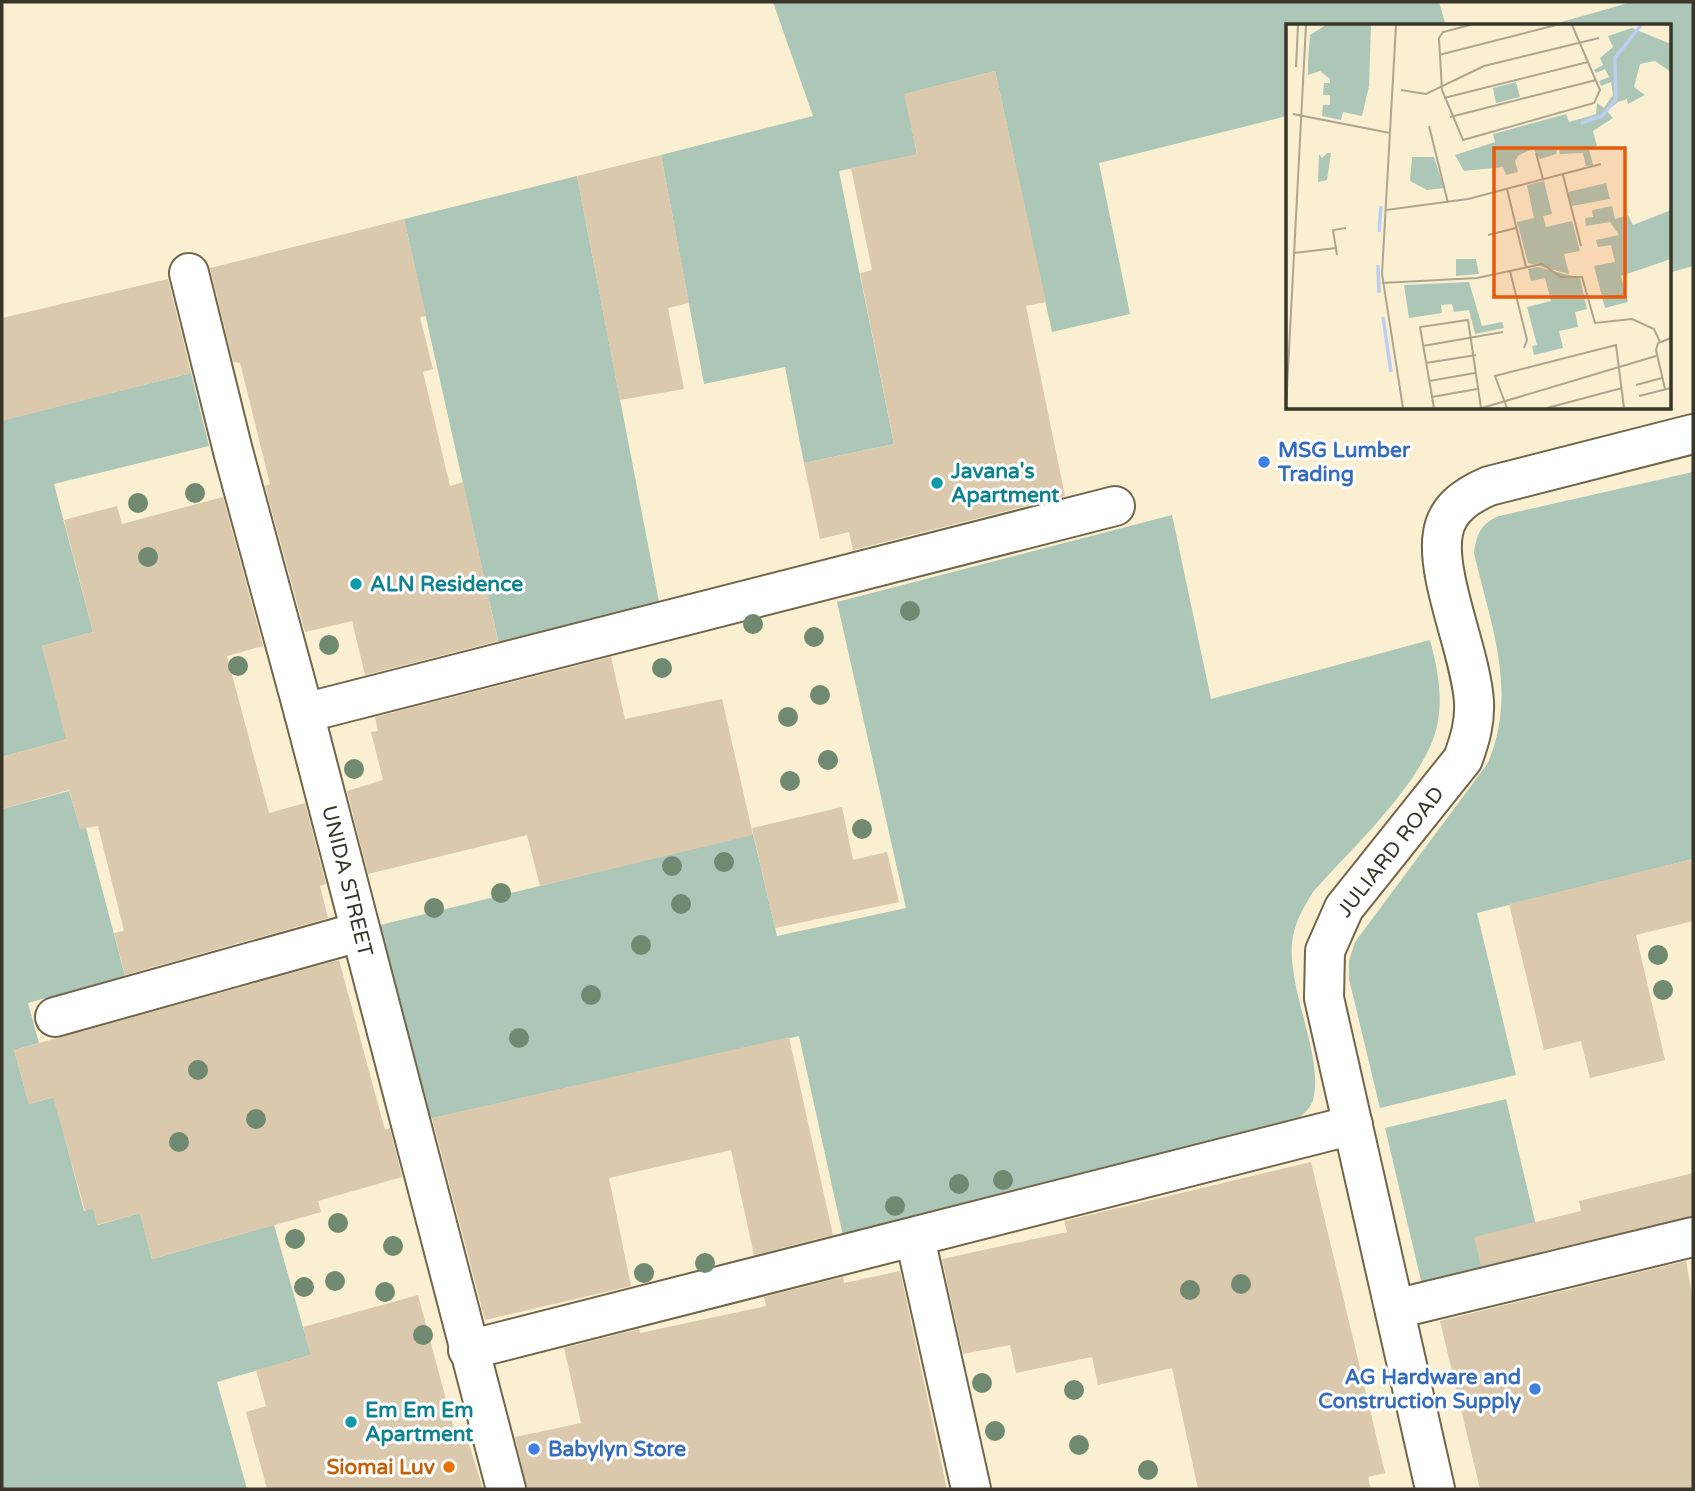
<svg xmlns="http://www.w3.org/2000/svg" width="1695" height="1491" font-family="'Varela Round',sans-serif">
<rect width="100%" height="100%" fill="#faefd0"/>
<!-- green -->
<g fill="#acc7b8">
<path d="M773,2H1439L1446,26H1287V116L1099,163L1130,314L1052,332L995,71L905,94L917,155L839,171L894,444L804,463L785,367L704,384L661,155L813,116Z"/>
<path d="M1632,2H1693V266L1669,273V26H1547Z"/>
<path d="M577,176L660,607L500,649L404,219Z"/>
<path d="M191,373L209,446L54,484L93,632L42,646L67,739L2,757V398L7,419Z"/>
<path d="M1693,472V859L1477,913L1516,1075L1380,1108L1349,979V961L1355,942L1488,763C1518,689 1491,627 1474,553C1477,534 1480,524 1499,516Z"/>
<path d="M1172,515L1211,699L1430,640C1438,670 1444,700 1436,730C1422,784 1350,850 1313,892C1305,905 1296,920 1293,936C1284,983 1325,1058 1313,1100C1311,1107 1305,1113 1300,1117L843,1236L799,1036L428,1119L380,925L753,834L777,936L906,908L837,602Z"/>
<path d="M69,791L80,828H86L125,976L28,1003L39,1043L14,1050L29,1104L54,1097L84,1211L93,1208L98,1225L140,1213L152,1259L274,1225L311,1355L217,1382L247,1489H2V809Z"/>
<path d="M1506,1099L1544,1259L1423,1289L1385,1128Z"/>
</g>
<!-- building -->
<g fill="#dac9ad">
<path d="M995,71L1046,302L1026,306L1065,496L853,550L849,532L820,539L804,463L894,444L860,273L872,270L851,168L917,154L904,94Z"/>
<path d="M661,155L689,303L668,308L684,389L620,400L577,176Z"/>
<path d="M404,219L426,316L420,317L433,369L423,372L450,486L463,482L498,641L365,675L352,621L305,632L265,486L270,484L240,363L233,362L210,268Z"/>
<path d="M168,279L191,373L2,421V318Z"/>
<path d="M223,497L263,646L227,656L269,813L305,803L326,884L320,886L328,918L125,975L114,933L124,931L98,826L80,829L69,790L2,809V757L66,739L42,646L93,632L64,520L117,506L122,524Z"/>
<path d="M611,657L625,719L722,699L753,835L540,886L527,835L368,874L347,791L383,780L371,732L378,731L375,717Z"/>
<path d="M842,807L853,860L887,852L899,902L775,928L752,828Z"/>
<path d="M1693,859V921L1636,935L1665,1060L1590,1078L1581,1041L1544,1050L1509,904Z"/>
<path d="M339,960L385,1130L390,1128L402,1177L318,1201L321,1212L152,1259L140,1213L97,1225L93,1208L85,1211L53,1097L29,1104L14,1050Z"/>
<path d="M789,1037L833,1235L754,1255L731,1150L609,1178L631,1286L485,1320L432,1118Z"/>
<path d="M1311,1162L1385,1473L1368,1477L1371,1489H1198L1172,1368L1098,1385L1092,1357L1016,1373L1010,1345L963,1354L942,1259L1067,1232L1064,1221Z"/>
<path d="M1693,1173V1216L1481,1266L1474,1237L1581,1211L1579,1201Z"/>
<path d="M1686,1261L1693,1300V1489H1480L1440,1321Z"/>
<path d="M900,1271L947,1489H527L515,1437L581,1423L564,1348L639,1329L640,1333L766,1306L764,1297L843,1277L844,1283Z"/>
<path d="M418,1295L455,1433L465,1431L483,1489H267L246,1412L266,1406L256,1370L311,1355L303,1327Z"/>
</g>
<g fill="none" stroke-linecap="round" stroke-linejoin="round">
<defs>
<g id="minor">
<path d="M189,273L233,451L304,713L506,1489"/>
<path d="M304,713L1115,506"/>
<path d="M55,1017L359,932"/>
<path d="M915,1238L971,1489"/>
<path d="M1395,1309L1693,1237"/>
<path d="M468,1350L1353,1125"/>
<path d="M1435,1489L1324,998L1325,951L1344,908L1463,759C1470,739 1475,723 1474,702C1471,653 1435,576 1443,533C1447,508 1468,495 1489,486L1693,434"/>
</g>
</defs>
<!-- minor casing -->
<use href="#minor" stroke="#71664b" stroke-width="42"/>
<!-- minor -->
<use href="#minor" stroke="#fff" stroke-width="38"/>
</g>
<!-- trees -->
<g fill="#708a71">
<circle cx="195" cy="493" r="10"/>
<circle cx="138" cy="503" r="10"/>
<circle cx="148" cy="557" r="10"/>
<circle cx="910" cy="611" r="10"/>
<circle cx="753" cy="624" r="10"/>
<circle cx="814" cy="637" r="10"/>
<circle cx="329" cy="645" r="10"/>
<circle cx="238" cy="666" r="10"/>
<circle cx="662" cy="668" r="10"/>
<circle cx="820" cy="695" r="10"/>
<circle cx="788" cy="717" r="10"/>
<circle cx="828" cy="760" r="10"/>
<circle cx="354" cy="769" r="10"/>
<circle cx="790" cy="781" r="10"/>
<circle cx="862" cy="829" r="10"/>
<circle cx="724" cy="862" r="10"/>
<circle cx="672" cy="866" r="10"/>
<circle cx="501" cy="893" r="10"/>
<circle cx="681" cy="904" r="10"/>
<circle cx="434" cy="908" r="10"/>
<circle cx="641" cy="945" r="10"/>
<circle cx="1658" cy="955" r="10"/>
<circle cx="1663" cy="990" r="10"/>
<circle cx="591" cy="995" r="10"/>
<circle cx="519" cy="1038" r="10"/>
<circle cx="198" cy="1070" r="10"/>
<circle cx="256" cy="1119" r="10"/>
<circle cx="179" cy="1142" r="10"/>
<circle cx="1003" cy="1180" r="10"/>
<circle cx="959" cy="1184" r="10"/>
<circle cx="895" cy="1206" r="10"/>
<circle cx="338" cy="1223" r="10"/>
<circle cx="295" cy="1239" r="10"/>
<circle cx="393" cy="1246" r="10"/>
<circle cx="705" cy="1263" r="10"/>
<circle cx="644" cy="1273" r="10"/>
<circle cx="335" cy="1281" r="10"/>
<circle cx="1241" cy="1284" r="10"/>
<circle cx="304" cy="1287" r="10"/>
<circle cx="1190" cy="1290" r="10"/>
<circle cx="385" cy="1292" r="10"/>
<circle cx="423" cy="1335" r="10"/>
<circle cx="982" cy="1383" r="10"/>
<circle cx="1074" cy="1390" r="10"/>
<circle cx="995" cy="1431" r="10"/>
<circle cx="1079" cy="1445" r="10"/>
<circle cx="1148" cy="1470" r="10"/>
</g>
<!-- markers -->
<g fill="#3f7fe0" stroke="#fff" stroke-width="2.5">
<circle cx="1264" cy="462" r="7"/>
<circle cx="1535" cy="1389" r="7"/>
<circle cx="534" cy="1449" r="7"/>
</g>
<g fill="#0f9aa8" stroke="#fff" stroke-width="2.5">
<circle cx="937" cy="483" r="7"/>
<circle cx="356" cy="584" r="7"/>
<circle cx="351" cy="1422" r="7"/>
</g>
<circle fill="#e8710a" stroke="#fff" stroke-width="2.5" cx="449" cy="1467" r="7"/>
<g text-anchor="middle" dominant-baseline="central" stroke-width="6" stroke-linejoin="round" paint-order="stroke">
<!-- shop labels -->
<g font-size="21" font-weight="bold" fill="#366cbe" stroke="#fff" text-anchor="start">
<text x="1278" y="450">MSG Lumber<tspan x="1278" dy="24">Trading</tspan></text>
<text x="1521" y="1377" text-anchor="end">AG Hardware and<tspan x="1521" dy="24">Construction Supply</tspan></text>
<text x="548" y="1449">Babylyn Store</text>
</g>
<!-- culture labels -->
<g font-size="21" font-weight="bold" fill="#0d838f" stroke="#fff" text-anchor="start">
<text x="951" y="471">Javana's<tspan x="951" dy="24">Apartment</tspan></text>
<text x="370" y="584">ALN Residence</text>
<text x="365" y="1410">Em Em Em<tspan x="365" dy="24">Apartment</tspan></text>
</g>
<!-- street labels -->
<g font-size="21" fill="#393529" stroke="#fff">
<text transform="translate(1391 852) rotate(-52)">JULIARD ROAD</text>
<text transform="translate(347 881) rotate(76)">UNIDA STREET</text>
</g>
<!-- food labels -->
<g font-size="21" font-weight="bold" fill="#c56008" stroke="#fff" text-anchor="end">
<text x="435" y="1467">Siomai Luv</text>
</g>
</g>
<!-- overview -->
<g transform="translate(1286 24)">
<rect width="385" height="385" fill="#faefd0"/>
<path d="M40,1H85L83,62L76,92L57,88L55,96L36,92L37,81H44V71H37L38,59H44V55L34,47L22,51V36L24,11ZM346,4L385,20V48L369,37L354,40L348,63L359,71L342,80L341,75L332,78L321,87L327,94L307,107L311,122L303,125L307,141L300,142L297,129L274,130L272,121L270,130L254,135L247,125L233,131L229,137L232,148L220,151L217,143L178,147L169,131L209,118L207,110L280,90L283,98L304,92L310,90L311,79L318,84L327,71L325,58L315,62L313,57L323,53L319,45L310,49L308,46L317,41L314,34L327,23L322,12ZM230,58L234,73L210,79L207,64ZM41,129H45L41,156L32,158L33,130L36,134ZM126,133H148L158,164L141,166L124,157ZM258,157L266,190L257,192L260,203L286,197L294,227L278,230L283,250L242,239L231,198L248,194L241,161ZM320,159L324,175L286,182L282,168ZM326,182L329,195L342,191L347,201L385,186V235L335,252L342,278L319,284L308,242L329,238L325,221L312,223L310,216L333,211L324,198L300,202L299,194L307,193L306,186ZM170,235H190L193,250L170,252ZM252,243L294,254L301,285L289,288L292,303L273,307L277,324L248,331L246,322L251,321L241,283L265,277L259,254L245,257L242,245ZM183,258L196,302L216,298L218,304L189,310L183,286L168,288L166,280L155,281L156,289L123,294L118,261Z" fill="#acc7b8"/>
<path fill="none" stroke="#bccff2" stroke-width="3.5" d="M295,99L316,92L330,75L329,34L355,1M93,208L95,182M92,241L93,269M97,293L105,348"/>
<path fill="none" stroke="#ada58d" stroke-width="2" d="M110,1L96,250L117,384M184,1L157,8L153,14L156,66L177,116L308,79L314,66L286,1M153,31L270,1M10,43L12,1M115,66L140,70L198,42L313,14M158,74L302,38M7,90L104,109M164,93L310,56M143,102L162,179M250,129L257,155M277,151L295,222M221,165L240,243M100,186L182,175L315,140M202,211L230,204M8,229L50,224M51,231L47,206L60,204M224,247L241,316L238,324M96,259L191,254L256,240L275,253H296L309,299L346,295L368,305L374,318M137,322L217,308M140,339L190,331M143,357L189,349M350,361L376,354M379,365L370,326L372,319L385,314M353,372L385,364M146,373L191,365M0,384L20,1M148,384L134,303L182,296L195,384M196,384L370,332M221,384L209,352L330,321L338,384M261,384L336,364"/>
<path fill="#e8590c" fill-opacity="0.15" stroke="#e8590c" stroke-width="3.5" d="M208,124H339V273H208Z"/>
<rect width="385" height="385" fill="none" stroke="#393529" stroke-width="3.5"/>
</g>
<!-- border -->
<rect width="1695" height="1491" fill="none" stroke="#393529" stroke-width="7"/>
</svg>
